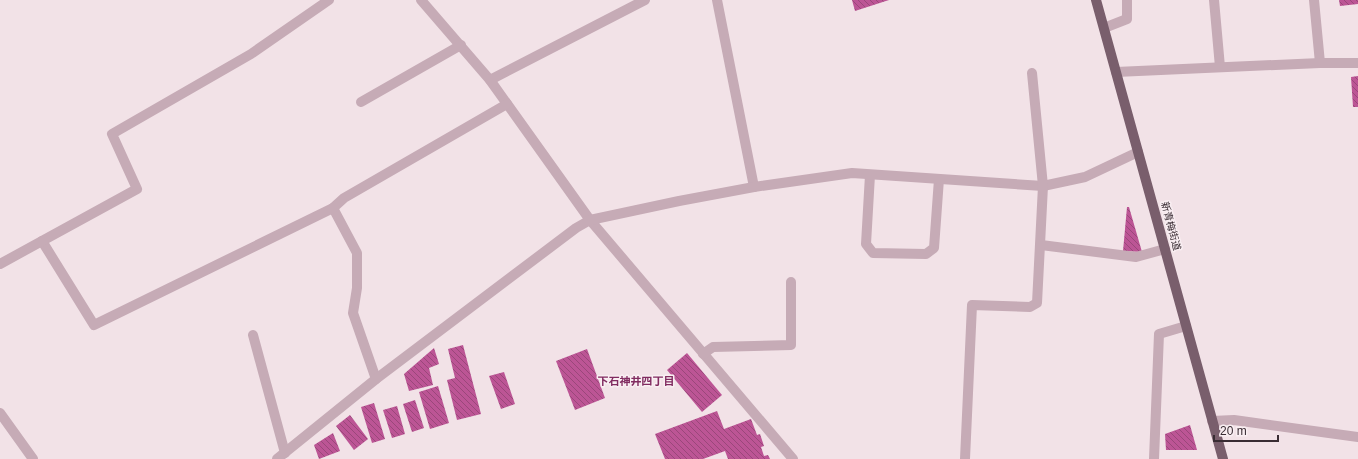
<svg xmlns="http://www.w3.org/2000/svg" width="1358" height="459" font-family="Arial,'Noto Sans JP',sans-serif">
<defs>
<pattern id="building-back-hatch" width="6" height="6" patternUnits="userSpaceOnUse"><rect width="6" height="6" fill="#bc5595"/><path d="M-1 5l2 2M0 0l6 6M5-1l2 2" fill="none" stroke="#9a477a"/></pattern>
</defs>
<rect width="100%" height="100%" fill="#f2e2e7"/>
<!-- building -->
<g fill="url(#building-back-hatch)">
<path d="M852,0H889L855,11Z"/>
<path d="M1339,0H1358V4L1340,6Z"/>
<path d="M1358,76V107H1353L1351,77Z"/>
<path d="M1127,207H1129L1142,252L1123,251Z"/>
<path d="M463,345L481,414L457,420L447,380L455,378L448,349Z"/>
<path d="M434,348L439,364L429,368L433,385L409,391L404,374Z"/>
<path d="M587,349L605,398L575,410L556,361Z"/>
<path d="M687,353L722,395L702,412L667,370Z"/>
<path d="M504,372L515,404L501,409L489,376Z"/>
<path d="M438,386L449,423L430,429L419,392Z"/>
<path d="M415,400L424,428L412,432L403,404Z"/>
<path d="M374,403L385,439L372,443L361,407Z"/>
<path d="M397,406L405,434L392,438L383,410Z"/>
<path d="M717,411L724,429L751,419L757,435L760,434L764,446L761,447L764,456L768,455L770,459H728L725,451L703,459H665L655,434Z"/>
<path d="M350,415L368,439L354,450L336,426Z"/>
<path d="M1190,425L1197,450H1166L1165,434Z"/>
<path d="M333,433L340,451L319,459L314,445Z"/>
</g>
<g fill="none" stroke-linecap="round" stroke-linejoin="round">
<!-- minor -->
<g stroke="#c6abb6" stroke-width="10">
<path d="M421,0L490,80L590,220L793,459"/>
<path d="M717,0L754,187"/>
<path d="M1214,0L1220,67"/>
<path d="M1314,0L1320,63"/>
<path d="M1104,28L1127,19V0"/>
<path d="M1116,72L1320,63H1358"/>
<path d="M490,80L645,0"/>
<path d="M361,102L461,45"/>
<path d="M870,175L866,244L873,253L926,254L934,248L939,179"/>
<path d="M333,208L357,253V288L353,313L376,379"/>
<path d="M42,241L94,325L333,208L344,198L507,104"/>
<path d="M1041,245L1136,257L1165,249"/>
<path d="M0,264L137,189L112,134L251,54L329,0"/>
<path d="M253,335L285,453"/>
<path d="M703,354L713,347L791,345V282"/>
<path d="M0,413L33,459"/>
<path d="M1212,421L1234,420L1358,437"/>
<path d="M277,459L376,379L576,228L590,220L679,201L754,187L852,173L1043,186L1085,177L1138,152"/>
<path d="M965,459L972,305L1030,307L1037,303L1043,186L1032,73"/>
<path d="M1154,459L1159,334L1186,326"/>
</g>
<!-- major -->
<path stroke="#795e6c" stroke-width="10" d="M1096,0L1223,459"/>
</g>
<g text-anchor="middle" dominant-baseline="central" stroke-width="3" stroke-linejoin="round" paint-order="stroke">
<!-- street labels -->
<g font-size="10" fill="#392c33" stroke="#f9eef2">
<text transform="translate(1171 226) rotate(75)">新青梅街道</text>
</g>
<!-- neighbourhood labels -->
<g font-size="11" font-weight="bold" fill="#812b60" stroke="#f9eef2">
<text x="636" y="381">下石神井四丁目</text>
</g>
</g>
<!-- scale -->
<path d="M1214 435v6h64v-6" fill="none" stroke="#392c33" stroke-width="2"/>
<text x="1220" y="435" font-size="12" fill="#392c33" stroke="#f9eef2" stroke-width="3" paint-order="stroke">20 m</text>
</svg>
